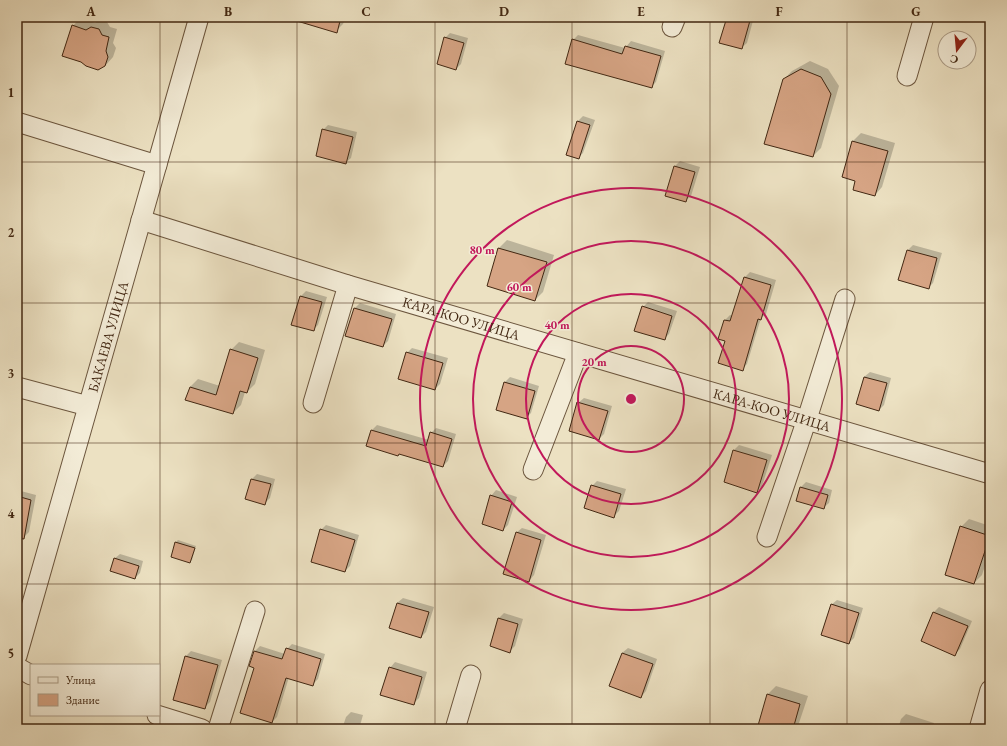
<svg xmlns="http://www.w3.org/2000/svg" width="1007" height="746" font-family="'EB Garamond',serif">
<rect width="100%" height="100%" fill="#ece1c2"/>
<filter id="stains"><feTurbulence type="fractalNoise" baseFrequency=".005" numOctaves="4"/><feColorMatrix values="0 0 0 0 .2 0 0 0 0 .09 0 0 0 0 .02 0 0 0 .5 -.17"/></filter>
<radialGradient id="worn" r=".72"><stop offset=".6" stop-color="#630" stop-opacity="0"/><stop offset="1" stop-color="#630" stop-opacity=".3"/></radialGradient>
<!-- shadow -->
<g fill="#0003">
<path d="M302,17H346L343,24L336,31Z"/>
<path d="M728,17H754L747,43L741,48Z"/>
<path d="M80,18L95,23L100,20L107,22L110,27L117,29L113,43L116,48L113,57L105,66L73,26Z"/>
<path d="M450,33L468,38L461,64L456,69L445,38Z"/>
<path d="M578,35L625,48L631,41L665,51L656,82L651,87L573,40Z"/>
<path d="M810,61L828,69L839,86L821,148L813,156L784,79L792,71Z"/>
<path d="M583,116L595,120L583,153L578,158L567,155L578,121Z"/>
<path d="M328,125L357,132L351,158L345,163L323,130Z"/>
<path d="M861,133L895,143L882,187L875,195L857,181L853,141Z"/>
<path d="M680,161L700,167L691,196L685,201L666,195L675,166Z"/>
<path d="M507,240L554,255L543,292L535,300L488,286L499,248Z"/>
<path d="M913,245L942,253L933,283L928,288L900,280L908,250Z"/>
<path d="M750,272L776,280L766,314L761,318L747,364L742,369L726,340L720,338L725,320L730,315L733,316L745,277Z"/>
<path d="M306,291L327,297L318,325L313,330L301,296Z"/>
<path d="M648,302L677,311L669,334L664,339L643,307Z"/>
<path d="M360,303L396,314L388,341L383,346L355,308Z"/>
<path d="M239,342L265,350L255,384L247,392H245L241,405L233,413L190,387L198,379L220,386L231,350Z"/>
<path d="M412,348L448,358L440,384L435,389L407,353Z"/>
<path d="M870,372L891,378L884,405L879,410L864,377Z"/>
<path d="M510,377L539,386L531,413L526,418L497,409L505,382Z"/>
<path d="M584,398L612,406L604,434L599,439L578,403Z"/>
<path d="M377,425L429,440L431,433L436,428L456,434L448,461L443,466L372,430Z"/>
<path d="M739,445L772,455L762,486L757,491L725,482L734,450Z"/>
<path d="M257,474L275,479L270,498L264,504L246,498L252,479Z"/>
<path d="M597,481L626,489L619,511L614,516L592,486Z"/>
<path d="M806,482L832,490L829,503L823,508L801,487Z"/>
<path d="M17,490L36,495L29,532L24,537L17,533Z"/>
<path d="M496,490L517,497L508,525L503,530L491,496Z"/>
<path d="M969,519L990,526V550L982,575L974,583L961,527Z"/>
<path d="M326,525L359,535L350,566L345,571L321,530Z"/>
<path d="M522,528L546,535L534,575L529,581L516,533Z"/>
<path d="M178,540L196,546L192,560L190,562L176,542Z"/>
<path d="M120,554L143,561L140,573L135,578L114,559Z"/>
<path d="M403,598L434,607L426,632L421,637L397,603Z"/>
<path d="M837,600L863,608L854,638L849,643L831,605Z"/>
<path d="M939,607L972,621L960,649L955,654L922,640L934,612Z"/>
<path d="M504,613L523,619L515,646L510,651L499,618Z"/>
<path d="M292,644L325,654L318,679L313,684L289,677L277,717L272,722L255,667V651L260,646L285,654L287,649Z"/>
<path d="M628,648L657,659L646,691L641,697L622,653Z"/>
<path d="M191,651L222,660L210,702L205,707L186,656Z"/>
<path d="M395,662L427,672L419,698L413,704L390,668Z"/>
<path d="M776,686L808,696L797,729H758L768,694Z"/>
<path d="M351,712L363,715L359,729H342L346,717Z"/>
<path d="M906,714L934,723L932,729H898L901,719Z"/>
<path d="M57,725L67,729H46Z"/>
</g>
<!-- building -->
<g fill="#d6a484" stroke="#422712">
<path d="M297,17H341L337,33L297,21Z"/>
<path d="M727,17H751L742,49L719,43Z"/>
<path d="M72,25L86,30L91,27L99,29L102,35L109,37L106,51L108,57L105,66L98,70L86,66L81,62L62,56Z"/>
<path d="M444,37L464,43L456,70L437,64Z"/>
<path d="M572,39L622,54L625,46L661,56L652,88L565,64Z"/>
<path d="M801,69L821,77L831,94L813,157L764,144L783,79Z"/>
<path d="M577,121L590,125L579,159L566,155Z"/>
<path d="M322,129L353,137L346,164L316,156Z"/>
<path d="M852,141L888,151L875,196L853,190L855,181L842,177Z"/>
<path d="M674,166L695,172L686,202L665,196Z"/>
<path d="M498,248L547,262L535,301L487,286Z"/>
<path d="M907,250L937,258L929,289L898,280Z"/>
<path d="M744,277L771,285L761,320L758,319L743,371L718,363L725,341L718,339L724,320L730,321Z"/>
<path d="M300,296L322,302L314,331L291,325Z"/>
<path d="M642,306L672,316L665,340L634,331Z"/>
<path d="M354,308L392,319L383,347L345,336Z"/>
<path d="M230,349L258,358L247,393L240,391L233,414L185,400L190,387L216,395Z"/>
<path d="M406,352L443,363L435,390L398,379Z"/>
<path d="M864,377L887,383L879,411L856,404Z"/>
<path d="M504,382L535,391L527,419L496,410Z"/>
<path d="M577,402L608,411L599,440L569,431Z"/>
<path d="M371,430L426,446L430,432L452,439L443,467L399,454L398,456L366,446Z"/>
<path d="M733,450L767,460L757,493L724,482Z"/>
<path d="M251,479L271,484L265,505L245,499Z"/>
<path d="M591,485L621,494L614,518L584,508Z"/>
<path d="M800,487L828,495L824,509L796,501Z"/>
<path d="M490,495L512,502L503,531L482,524Z"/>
<path d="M17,496L31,500L24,539L17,538Z"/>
<path d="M960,526L990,536L974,584L945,575Z"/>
<path d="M320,529L355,540L345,572L311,562Z"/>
<path d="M516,532L541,540L529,582L503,574Z"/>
<path d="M175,542L195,548L190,563L171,557Z"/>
<path d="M114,558L139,566L135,579L110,571Z"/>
<path d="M397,603L429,612L421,638L389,628Z"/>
<path d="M831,604L859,613L849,644L821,635Z"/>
<path d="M933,612L968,626L955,656L921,641Z"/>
<path d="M498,618L518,624L510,653L490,646Z"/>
<path d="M286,648L321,659L313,686L286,678L272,723L240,713L254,668L249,666L254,651L282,659Z"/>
<path d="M622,653L653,664L641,698L609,686Z"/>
<path d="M185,656L218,665L205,709L173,700Z"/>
<path d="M389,667L422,677L414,705L380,695Z"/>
<path d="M767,694L800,704L793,729H757Z"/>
</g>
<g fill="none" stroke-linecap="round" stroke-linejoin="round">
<defs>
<g id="street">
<path d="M672,27L676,17"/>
<path d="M907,76L924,17"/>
<path d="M17,122L157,165"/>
<path id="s1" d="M141,220L348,285L990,474"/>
<path d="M17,387L88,406"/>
<path d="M313,403L348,285"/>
<path d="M533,470L578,353"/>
<path d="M767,537L807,419L845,299"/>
<path id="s2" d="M17,656L199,17"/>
<path d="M17,667L31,675"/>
<path d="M157,715L202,729"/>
<path d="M218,729L255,611"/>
<path d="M455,729L471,675"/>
<path d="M979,729L990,690"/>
</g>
</defs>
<!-- street casing -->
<use href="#street" stroke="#6c563e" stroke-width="21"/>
<!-- street -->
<use href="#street" stroke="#f3ecd7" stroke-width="19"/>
</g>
<!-- grid -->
<path fill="none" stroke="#422712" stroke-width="1" stroke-opacity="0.55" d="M160,17V729M297,17V729M435,17V729M572,17V729M710,17V729M847,17V729M17,162H990M17,303H990M17,443H990M17,584H990"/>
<!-- distance rings -->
<g fill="none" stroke="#c2185b" stroke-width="2">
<circle cx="631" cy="399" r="53"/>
<circle cx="631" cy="399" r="105"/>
<circle cx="631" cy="399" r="158"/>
<circle cx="631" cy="399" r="211"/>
</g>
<g text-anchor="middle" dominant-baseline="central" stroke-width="3" stroke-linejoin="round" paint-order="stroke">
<!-- street labels -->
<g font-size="14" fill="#422712" stroke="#f3ecd7">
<text stroke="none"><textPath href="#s1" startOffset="335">КАРА-КОО УЛИЦА</textPath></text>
<text stroke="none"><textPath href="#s2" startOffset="332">БАКАЕВА УЛИЦА</textPath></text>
<text stroke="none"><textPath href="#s1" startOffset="659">КАРА-КОО УЛИЦА</textPath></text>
</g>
</g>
<circle cx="631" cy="399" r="6" fill="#c2185b" stroke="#f3ecd7" stroke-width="2"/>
<g font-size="12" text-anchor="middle" font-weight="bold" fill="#c2185b" stroke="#f3ecd7" stroke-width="3" stroke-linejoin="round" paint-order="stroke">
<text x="482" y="254">80 m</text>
<text x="519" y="291">60 m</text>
<text x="557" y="329">40 m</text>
<text x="594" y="366">20 m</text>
</g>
<!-- margin -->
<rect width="1007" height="746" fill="none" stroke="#ece1c2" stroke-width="44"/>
<!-- legend -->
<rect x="30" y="664" width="130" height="52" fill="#f3ecd7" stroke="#ac9d88"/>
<rect x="38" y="677" width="20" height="6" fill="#f3ecd7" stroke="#ac9d88"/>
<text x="66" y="684" font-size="12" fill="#422712">Улица</text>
<rect x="38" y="694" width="20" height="12" fill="#d6a484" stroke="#ac9d88"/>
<text x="66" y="704" font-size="12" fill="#422712">Здание</text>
<!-- north arrow -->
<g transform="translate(957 50) rotate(196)"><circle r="19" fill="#f3ecd7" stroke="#ac9d88"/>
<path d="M0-3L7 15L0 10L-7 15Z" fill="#8f2418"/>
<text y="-6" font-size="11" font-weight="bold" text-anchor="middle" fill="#422712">С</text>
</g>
<rect x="22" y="22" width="963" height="702" fill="none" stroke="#422712" stroke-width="1.5"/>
<g font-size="13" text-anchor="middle" font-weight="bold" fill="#422712">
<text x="91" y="16">A</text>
<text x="228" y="16">B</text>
<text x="366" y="16">C</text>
<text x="504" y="16">D</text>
<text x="641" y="16">E</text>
<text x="779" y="16">F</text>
<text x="916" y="16">G</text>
<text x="11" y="97">1</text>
<text x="11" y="237">2</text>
<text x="11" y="378">3</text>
<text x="11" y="518">4</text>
<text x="11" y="658">5</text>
</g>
<rect width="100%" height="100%" filter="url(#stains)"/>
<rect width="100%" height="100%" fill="url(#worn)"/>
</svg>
